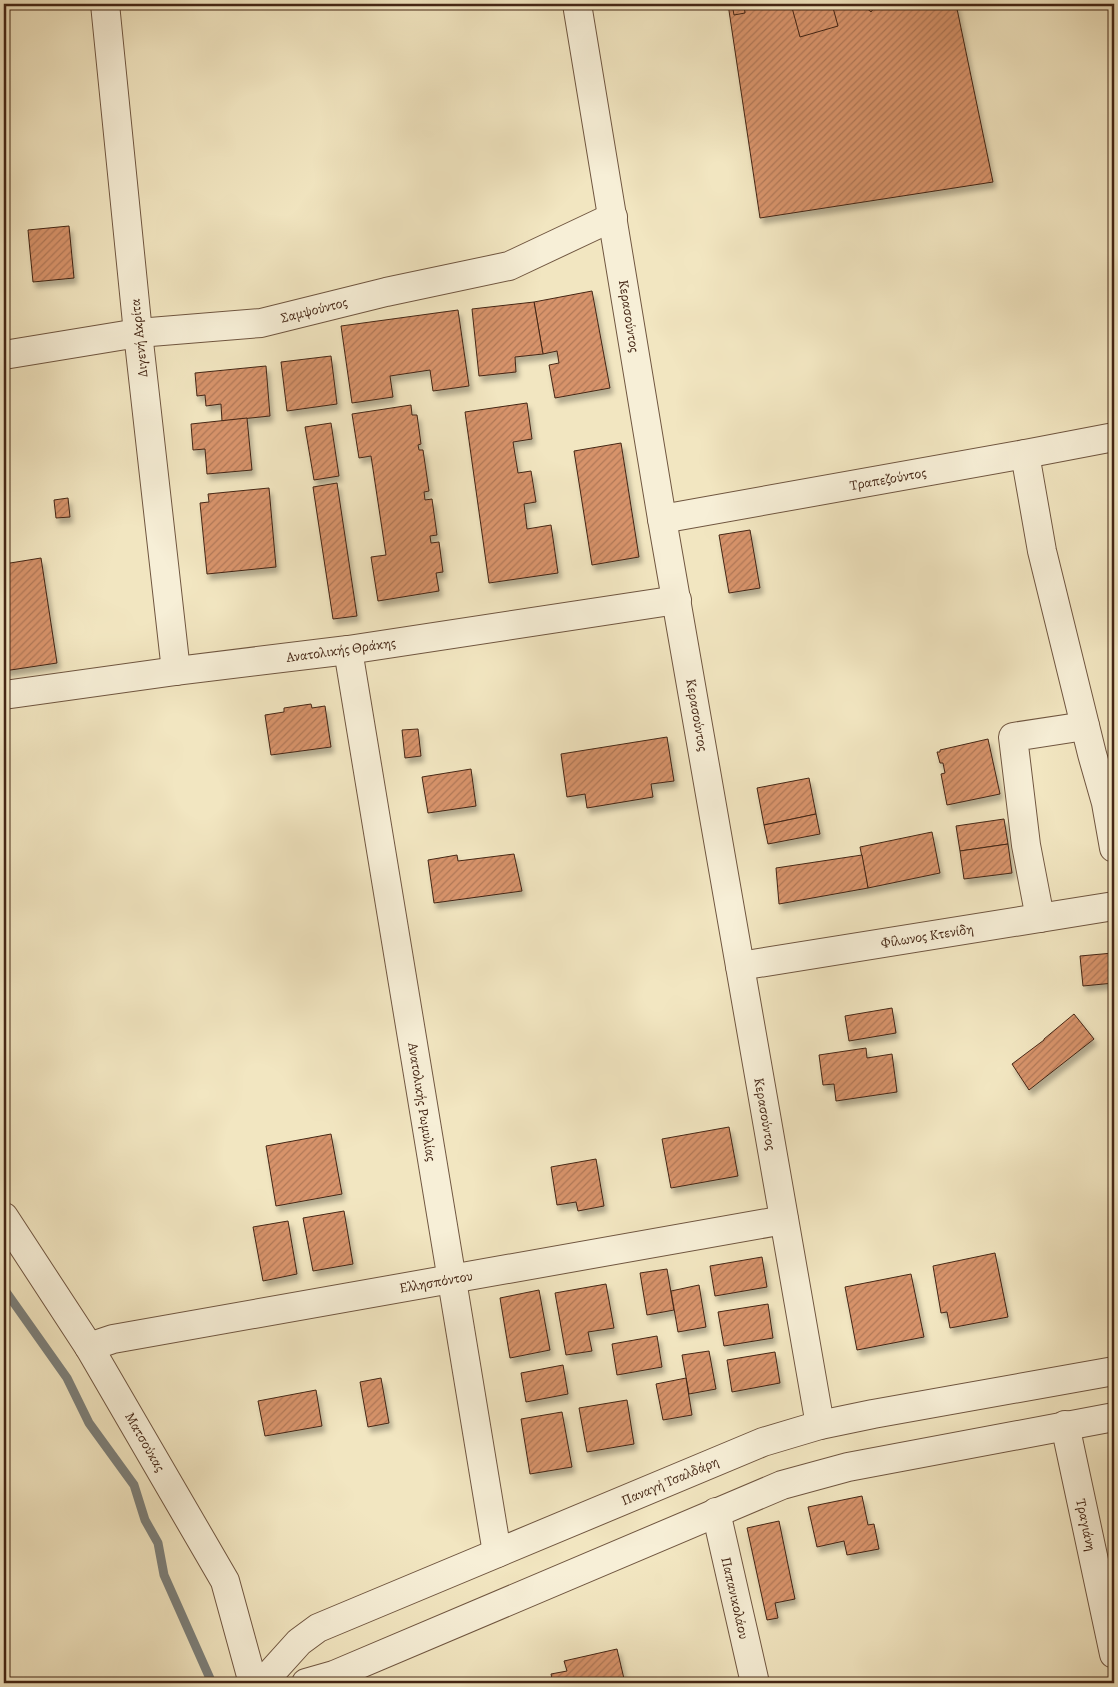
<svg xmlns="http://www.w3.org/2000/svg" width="1118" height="1687" font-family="Alegreya,serif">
<defs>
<pattern id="building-hatch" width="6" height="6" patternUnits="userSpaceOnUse" patternTransform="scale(1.25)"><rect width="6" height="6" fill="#d7936b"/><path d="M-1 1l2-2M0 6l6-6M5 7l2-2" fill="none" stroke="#b07857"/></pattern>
<filter id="shadow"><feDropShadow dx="3" dy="5.5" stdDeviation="2.5" flood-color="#0004"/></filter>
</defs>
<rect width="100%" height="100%" fill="#f2e6c1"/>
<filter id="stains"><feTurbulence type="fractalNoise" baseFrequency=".004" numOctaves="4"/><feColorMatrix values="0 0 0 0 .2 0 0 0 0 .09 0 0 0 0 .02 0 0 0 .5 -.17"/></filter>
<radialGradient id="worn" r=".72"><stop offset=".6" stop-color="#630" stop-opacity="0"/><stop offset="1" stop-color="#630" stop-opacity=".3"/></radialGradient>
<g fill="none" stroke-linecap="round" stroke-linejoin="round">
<!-- stream -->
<path stroke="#7c807b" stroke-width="9" d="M4,1289L67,1378L89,1423L134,1485L145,1520L158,1543L164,1575L212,1683"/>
</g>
<!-- building -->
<g fill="url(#building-hatch)" stroke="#442615" filter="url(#shadow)">
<path d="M728,4H956L993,182L760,218Z"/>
<path d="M732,4H744L745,13L734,15Z"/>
<path d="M791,4H832L838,26L800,37Z"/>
<path d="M862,4H877L871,12Z"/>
<path d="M69,226L74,278L33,282L28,230Z"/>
<path d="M592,291L610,388L555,398L549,365L559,363L557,351L543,354L534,302Z"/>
<path d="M534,302L543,354L515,357L516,372L479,376L472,309Z"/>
<path d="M458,310L469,386L433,391L430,370L390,376L393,397L352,403L341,326Z"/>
<path d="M331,356L337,404L287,411L281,362Z"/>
<path d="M266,366L270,416L222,421L221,404L206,406L205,395L197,396L195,373Z"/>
<path d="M527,403L532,439L513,442L518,473L531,471L536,502L524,504L527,529L551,525L558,573L489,583L465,412Z"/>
<path d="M411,405L412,415H417L421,444L418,445L419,450H423L429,491L424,492L425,500L432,499L437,535L430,536L431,543L439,542L443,572L436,573L439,591L378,601L371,557L386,555L371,456L359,458L352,414Z"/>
<path d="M247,418L252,470L207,474L205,449L193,450L191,424Z"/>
<path d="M331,423L339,476L314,480L305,427Z"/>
<path d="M621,443L639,557L592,565L574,451Z"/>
<path d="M337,483L357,616L333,619L313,487Z"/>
<path d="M269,488L276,567L207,574L200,503L209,502L208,494Z"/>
<path d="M68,498L70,517L56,518L54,500Z"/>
<path d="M750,530L760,588L729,593L719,535Z"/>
<path d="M41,558L57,663L4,671V564Z"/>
<path d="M311,704L312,708L325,706L331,747L271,755L265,715L284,712V708Z"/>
<path d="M418,729L421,756L405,758L402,730Z"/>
<path d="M667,737L674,781L651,784L653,797L587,808L585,794L567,797L561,754Z"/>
<path d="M988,739L1000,794L947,805L941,774L945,773L943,763H940L937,752H940V750Z"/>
<path d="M471,769L476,806L428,813L422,777Z"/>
<path d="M809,778L816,814L764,825L757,788Z"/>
<path d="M816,814L820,834L768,844L764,825Z"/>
<path d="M1004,819L1008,844L960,851L956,826Z"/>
<path d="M932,832L940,873L868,888L860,847Z"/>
<path d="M1008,844L1012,873L964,879L960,851Z"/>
<path d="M514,854L522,891L434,903L428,860L457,855L458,861Z"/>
<path d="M862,855L868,888L779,904L776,868Z"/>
<path d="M1113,953L1114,983L1083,986L1080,956Z"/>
<path d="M892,1008L896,1033L849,1041L845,1016Z"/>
<path d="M1074,1014L1094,1039L1029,1090L1012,1064L1044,1040V1039Z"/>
<path d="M866,1048L867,1058L892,1054L897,1092L836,1101L834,1084L823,1085L819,1055Z"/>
<path d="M729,1127L738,1176L671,1188L662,1139Z"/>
<path d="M331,1134L342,1194L276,1206L266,1146Z"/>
<path d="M596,1159L604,1206L578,1211L576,1202L557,1205L551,1167Z"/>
<path d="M344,1211L353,1264L313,1271L303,1218Z"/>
<path d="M288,1221L297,1274L263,1281L253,1227Z"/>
<path d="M995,1253L1008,1317L950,1328L947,1312L941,1313L933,1266Z"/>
<path d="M762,1257L767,1287L715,1296L710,1266Z"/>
<path d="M667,1269L674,1310L647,1315L640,1273Z"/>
<path d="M911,1274L924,1337L857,1350L845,1287Z"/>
<path d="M606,1284L614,1328L588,1332L592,1351L566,1355L555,1293Z"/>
<path d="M699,1285L706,1327L678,1332L671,1291Z"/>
<path d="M539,1290L550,1350L510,1358L500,1298Z"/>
<path d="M768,1304L773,1338L724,1346L718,1312Z"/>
<path d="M657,1336L662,1367L617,1375L612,1344Z"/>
<path d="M709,1351L716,1389L689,1394L682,1355Z"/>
<path d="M775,1352L780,1383L732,1392L727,1360Z"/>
<path d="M563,1365L568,1394L526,1402L521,1373Z"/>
<path d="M381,1378L389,1423L368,1427L360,1382Z"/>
<path d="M686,1378L692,1415L663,1420L656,1384Z"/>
<path d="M316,1390L322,1426L265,1436L258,1401Z"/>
<path d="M627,1400L634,1444L587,1452L579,1408Z"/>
<path d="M562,1412L572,1467L530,1474L521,1419Z"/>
<path d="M862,1496L868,1525L874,1524L879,1549L847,1555L844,1541L817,1547L808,1507Z"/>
<path d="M779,1521L795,1599L775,1603L778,1618L767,1620L747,1528Z"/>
<path d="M617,1649L625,1683H553L551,1674L567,1671L564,1661Z"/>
</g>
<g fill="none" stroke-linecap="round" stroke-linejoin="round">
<defs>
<g id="minor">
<path d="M105,4L138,333L176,671"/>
<path d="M577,4L662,519L820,1425"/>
<path d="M4,355L138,333L261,323L386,292L509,266L613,217"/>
<path d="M1025,454L1042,551L1092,754L1106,803L1114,848"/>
<path d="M662,519L1025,454L1114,437"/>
<path d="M348,650L497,1553"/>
<path d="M4,695L176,671L348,650L677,600"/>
<path d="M1040,918L1026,845L1013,737L1085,726"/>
<path d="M740,966L1114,906"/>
<path d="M4,1217L89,1347L225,1581L253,1683"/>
<path d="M89,1347L113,1339L784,1220"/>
<path d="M1065,1425L1114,1654"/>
<path d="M716,1512L755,1683"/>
<path d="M262,1683L299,1642L318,1628L763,1442L820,1425L873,1414L1114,1371"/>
<path d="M306,1683L334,1675L782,1485L848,1467L1114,1417"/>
</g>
</defs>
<!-- minor casing -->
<use href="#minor" stroke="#705640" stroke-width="30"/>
<!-- minor -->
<use href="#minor" stroke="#f7efd7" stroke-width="28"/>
</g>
<g text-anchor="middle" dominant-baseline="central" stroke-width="5" stroke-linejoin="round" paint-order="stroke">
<!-- street labels -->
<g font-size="14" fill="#442615" stroke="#f7efd7">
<text transform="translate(314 310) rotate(-14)">Σαμψούντος</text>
<text transform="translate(629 316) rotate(81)">Κερασούντος</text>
<text transform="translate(139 338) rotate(-96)">Διγενή Ακρίτα</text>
<text transform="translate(888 479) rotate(-10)">Τραπεζούντος</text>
<text transform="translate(341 650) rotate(-8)">Ανατολικής Θράκης</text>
<text transform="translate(697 715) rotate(80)">Κερασούντος</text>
<text transform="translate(927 936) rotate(-9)">Φίλωνος Κτενίδη</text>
<text transform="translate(422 1102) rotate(81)">Ανατολικής Ρωμυλίας</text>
<text transform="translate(765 1114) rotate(80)">Κερασούντος</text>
<text transform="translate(436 1282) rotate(-10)">Ελλησπόντου</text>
<text transform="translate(145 1442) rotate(60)">Ματσούκας</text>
<text transform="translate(670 1481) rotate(-23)">Παναγή Τσαλδάρη</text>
<text transform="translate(1086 1525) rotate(78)">Τραγιάνη</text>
<text transform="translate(735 1598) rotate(77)">Παπανικολάου</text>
</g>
</g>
<!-- margin -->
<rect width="1118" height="1687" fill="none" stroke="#f2e6c1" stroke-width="20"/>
<rect x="5" y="5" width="1108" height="1677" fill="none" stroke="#442615" stroke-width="2.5"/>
<rect x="10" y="10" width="1098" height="1667" fill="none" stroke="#442615"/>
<rect width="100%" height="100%" filter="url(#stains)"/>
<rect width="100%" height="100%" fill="url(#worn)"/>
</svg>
